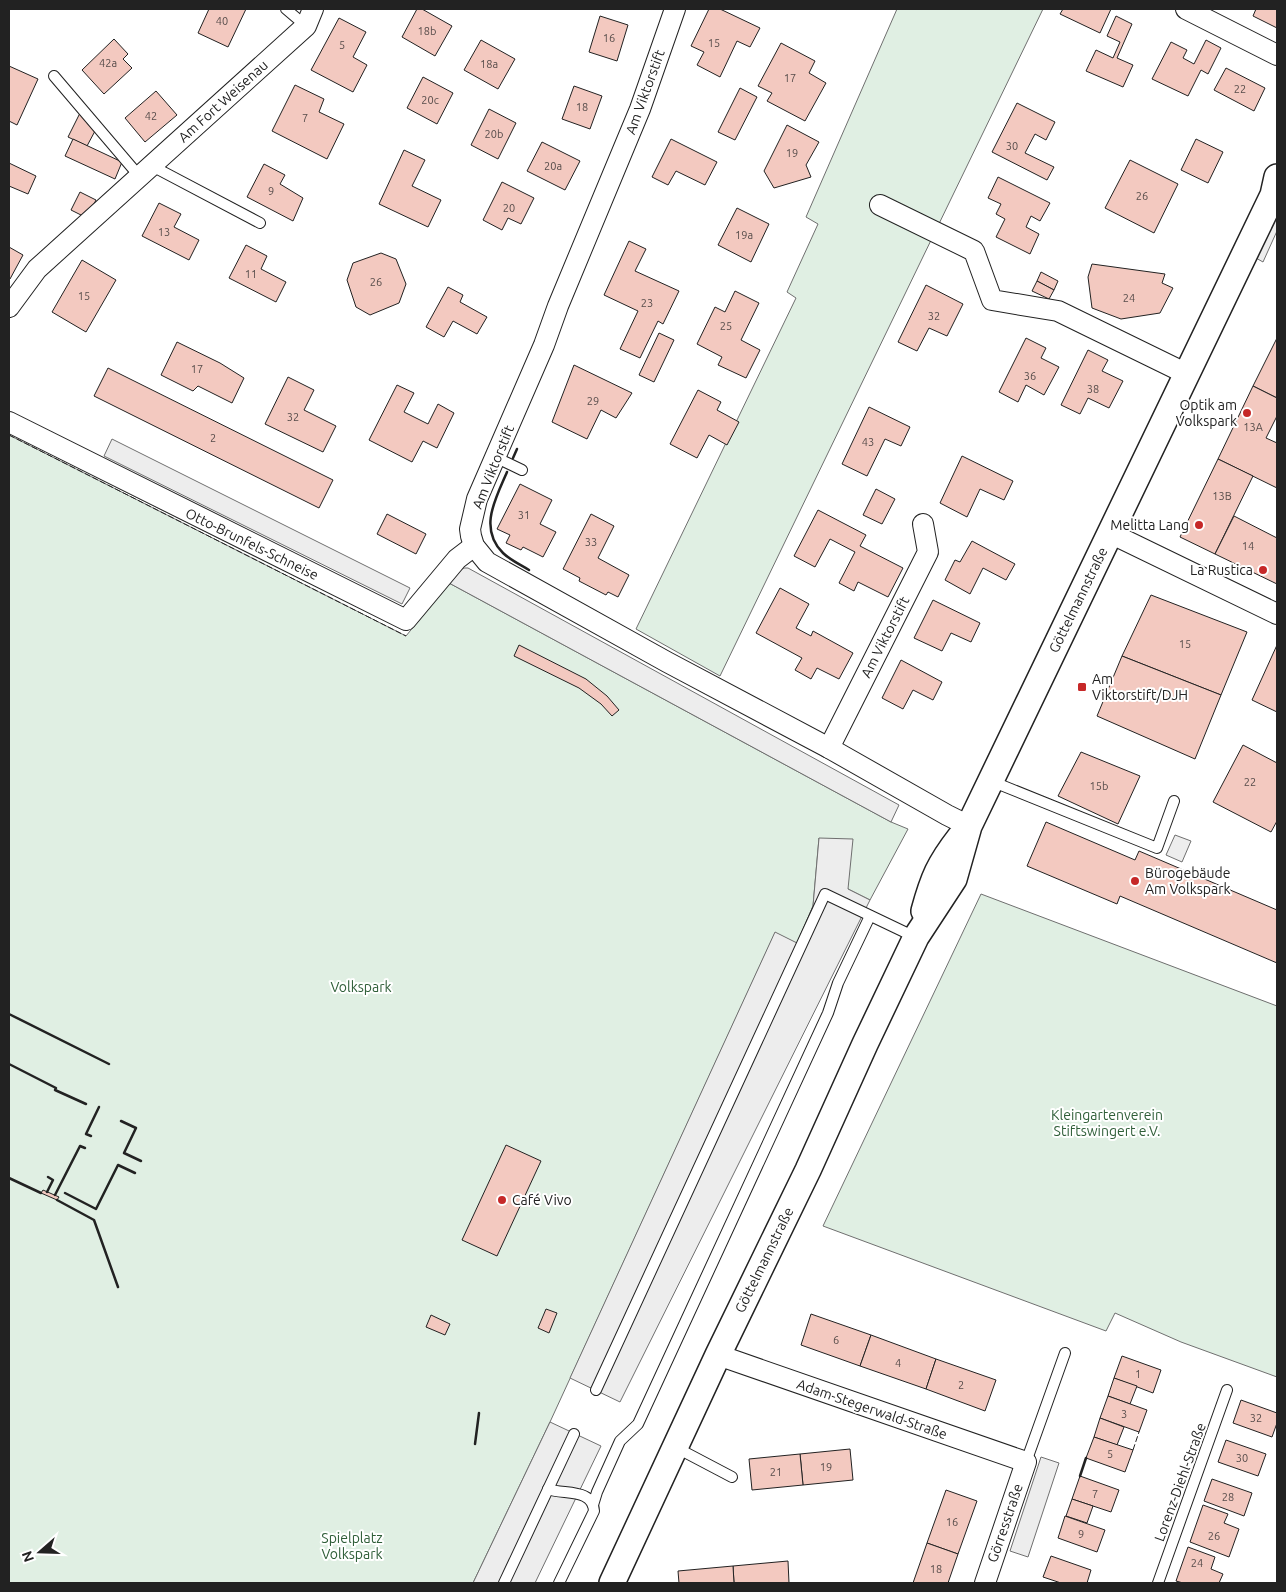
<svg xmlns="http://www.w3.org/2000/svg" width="1286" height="1592" font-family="Ubuntu,sans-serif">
<rect width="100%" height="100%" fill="#fff"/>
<!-- green -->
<g fill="#e0efe3" stroke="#6f6f6f">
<path d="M897,9H1043L720,676L636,629L796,298L787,292L818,224L806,217Z"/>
<path d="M9,435L406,636L449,583L891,822L908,829L870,900L848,889L819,838L813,906L797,944L775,933L550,1422L473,1583H9Z"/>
<path d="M981,894L1277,1006V1377L1181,1342L1115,1313L1106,1331L823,1226Z"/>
</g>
<!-- parking -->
<g fill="#ededed" stroke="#6f6f6f">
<path d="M1277,213V231L1263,262L1256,258Z"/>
<path d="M112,439L410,588L402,604L104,456Z"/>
<path d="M464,568H468L899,805L891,822L449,583L460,570Z"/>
<path d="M1175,835L1191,841L1182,862L1166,855Z"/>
<path d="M819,838L853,839L848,889L870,900L620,1402L570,1378L775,932L797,943L813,906Z"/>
<path d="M550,1422L601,1446L535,1583H473Z"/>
<path d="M1041,1457L1059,1463L1028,1557L1010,1551Z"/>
</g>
<!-- building -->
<g fill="#f3c9c0" stroke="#222">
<path d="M209,9H246L228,47L198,33Z"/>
<path d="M417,9H422L452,26L435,56L402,37Z"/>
<path d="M709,9H720L760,28L750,47L737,41L720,77L697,65L704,52L691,46Z"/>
<path d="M1063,9H1111L1100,33L1060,14Z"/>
<path d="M1256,9H1277V28L1253,16Z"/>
<path d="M600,16L628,25L617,61L589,52Z"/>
<path d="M1116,16L1132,24L1117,58L1133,65L1123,87L1086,71L1096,50L1113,58L1120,42L1107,36Z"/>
<path d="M339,18L366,32L353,57L367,65L353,92L311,70Z"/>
<path d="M114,39L128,54L123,59L132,68L104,94L82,70Z"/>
<path d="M481,40L515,59L498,89L464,70Z"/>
<path d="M1206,40L1221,48L1208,74L1201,70L1188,96L1152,79L1171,42L1187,50L1183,58L1194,64Z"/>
<path d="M781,43L815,61L809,73L826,83L805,121L767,101L772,93L758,86Z"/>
<path d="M9,66L38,79L17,125L9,121Z"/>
<path d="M1226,68L1265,88L1254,111L1214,90Z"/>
<path d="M423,77L453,93L437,124L407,108Z"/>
<path d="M295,85L324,99L319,112L344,124L327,159L272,131Z"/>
<path d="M574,86L602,96L590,129L562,119Z"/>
<path d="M740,88L757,97L735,140L718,132Z"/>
<path d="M156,91L177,115L145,142L125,118Z"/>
<path d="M1017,103L1055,122L1046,140L1035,134L1025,153L1054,167L1047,180L992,152Z"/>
<path d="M489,109L516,123L498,159L471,145Z"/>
<path d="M80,113L95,131L87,146L68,137Z"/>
<path d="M787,125L819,142L806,165L811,177L774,188L764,171Z"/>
<path d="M73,139L122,162L115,179L65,156Z"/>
<path d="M671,139L717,162L705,185L676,171L668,185L652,177Z"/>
<path d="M1196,139L1223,152L1208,183L1181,170Z"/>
<path d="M542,142L580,161L565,190L527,171Z"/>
<path d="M404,150L425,160L412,186L441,200L428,227L379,204Z"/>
<path d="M1130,160L1178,184L1154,233L1105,208Z"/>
<path d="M9,163L36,176L28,194L9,186Z"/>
<path d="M264,164L285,175L280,184L303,198L293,221L247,197Z"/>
<path d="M998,177L1050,203L1040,221L1031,216L1026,227L1039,234L1030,254L996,237L1005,219L996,214L1001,204L988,198Z"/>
<path d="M502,182L534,198L521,224L508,218L502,230L483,220Z"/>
<path d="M80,192L96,200L87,218L71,210Z"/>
<path d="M159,203L181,214L174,227L199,240L189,260L142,236Z"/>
<path d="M737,208L769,224L751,262L718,245Z"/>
<path d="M629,241L646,249L635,271L679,291L663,324L658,321L640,358L620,349L638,311L604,295Z"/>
<path d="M246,245L267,256L261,269L286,282L276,302L229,278Z"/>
<path d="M9,247L23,255L10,279L9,278Z"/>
<path d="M381,253L396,259L406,284L399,303L370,315L356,307L347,280L353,263Z"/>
<path d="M82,260L116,280L86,332L52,312Z"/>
<path d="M1092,264L1165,274L1162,283L1173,288L1160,313L1121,319L1092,308L1088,277Z"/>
<path d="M1041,272L1058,281L1054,290L1037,281Z"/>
<path d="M1037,281L1054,290L1049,299L1032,291Z"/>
<path d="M926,285L963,304L947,336L929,328L917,351L898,342Z"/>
<path d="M448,287L463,295L460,302L487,317L477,334L453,321L444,337L426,327Z"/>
<path d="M735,291L759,303L741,340L760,350L746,378L718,365L722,357L697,344L715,307L725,312Z"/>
<path d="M659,333L674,340L654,382L639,375Z"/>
<path d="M1026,338L1046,348L1041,358L1059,367L1044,395L1026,385L1018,402L999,392Z"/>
<path d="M1277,338V398L1253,386Z"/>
<path d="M177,342L220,363L244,378L232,403L198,386L193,391L161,375Z"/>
<path d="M1088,350L1108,360L1102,371L1123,381L1109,408L1088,398L1080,414L1061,405Z"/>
<path d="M574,365L632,393L616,418L601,410L587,439L552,422Z"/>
<path d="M108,368L333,480L319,508L94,396Z"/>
<path d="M288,377L314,390L304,410L336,426L323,452L265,424Z"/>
<path d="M397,385L414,393L404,412L428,424L438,404L454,413L437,448L423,441L412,462L369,440Z"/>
<path d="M1253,386L1277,398V416L1266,438L1277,443V488L1218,459Z"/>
<path d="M698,390L721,402L717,410L739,422L727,445L709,435L697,458L670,444Z"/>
<path d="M869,407L910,427L901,446L885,439L867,476L842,464Z"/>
<path d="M962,456L1013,481L1004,500L980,489L967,517L940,503Z"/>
<path d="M1218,459L1253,476L1215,554L1180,537Z"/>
<path d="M520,484L552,500L540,524L556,532L543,557L523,547L521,550L506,543L510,535L497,529Z"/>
<path d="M876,489L895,499L882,524L863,515Z"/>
<path d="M818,510L866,535L860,546L903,568L888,597L858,582L854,591L839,583L855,552L830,539L815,567L794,556Z"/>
<path d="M387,514L426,534L416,554L377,534Z"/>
<path d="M591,514L614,526L598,558L629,575L618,597L608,592L606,595L579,581L580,578L563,569Z"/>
<path d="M1234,516L1277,538V584L1215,554Z"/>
<path d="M972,541L1015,564L1006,580L983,568L970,594L945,580L955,560L960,562Z"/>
<path d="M780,588L809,604L796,628L811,636L813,631L853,653L839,679L817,668L811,679L795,670L802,658L756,633Z"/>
<path d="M1151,595L1247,632L1221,695L1122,656Z"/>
<path d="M933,600L980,623L971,642L951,633L942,651L914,638Z"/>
<path d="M519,645L586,679L607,696L619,710L612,716L601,704L579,688L514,656Z"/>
<path d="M1277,645V712L1252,700Z"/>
<path d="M1122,656L1221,695L1195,759L1097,716Z"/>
<path d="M901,660L942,682L933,700L913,690L903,709L882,698Z"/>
<path d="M1243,745L1277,763V821L1271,832L1213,802Z"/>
<path d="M1081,752L1140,776L1118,824L1058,796Z"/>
<path d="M1046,822L1135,860L1139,851L1277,910V963L1120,896L1117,904L1027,866Z"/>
<path d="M506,1145L541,1161L497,1256L462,1240Z"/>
<path d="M43,1190L59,1197L57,1200L41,1193Z"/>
<path d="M546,1309L557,1313L549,1333L538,1328Z"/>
<path d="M811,1314L871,1335L860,1366L801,1345Z"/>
<path d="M431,1315L450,1324L445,1335L426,1327Z"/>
<path d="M871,1335L936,1359L926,1389L860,1366Z"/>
<path d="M1122,1356L1161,1370L1153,1393L1114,1378Z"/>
<path d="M936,1359L996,1380L985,1411L926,1389Z"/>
<path d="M1114,1378L1137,1386L1130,1404L1108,1396Z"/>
<path d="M1108,1396L1147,1410L1139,1432L1100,1418Z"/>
<path d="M1241,1400L1277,1413V1423L1272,1437L1233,1423Z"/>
<path d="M1100,1418L1124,1427L1117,1445L1094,1437Z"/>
<path d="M1094,1437L1133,1450L1125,1472L1086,1458Z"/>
<path d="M1226,1440L1266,1454L1258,1476L1218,1462Z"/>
<path d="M850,1449L853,1480L803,1485L800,1454Z"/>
<path d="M800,1454L803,1485L752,1490L749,1459Z"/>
<path d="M1080,1476L1119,1490L1111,1512L1072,1499Z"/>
<path d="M1212,1479L1252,1493L1244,1516L1204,1501Z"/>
<path d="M946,1490L977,1501L958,1554L927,1543Z"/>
<path d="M1072,1499L1093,1506L1087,1523L1066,1516Z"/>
<path d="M1203,1505L1228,1514L1224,1523L1239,1529L1229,1557L1190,1542Z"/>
<path d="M1065,1516L1105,1530L1097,1552L1058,1538Z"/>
<path d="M927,1543L958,1554L948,1583H913Z"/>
<path d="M1188,1547L1215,1557L1211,1569L1223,1574L1219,1583H1183L1176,1581Z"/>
<path d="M1051,1556L1091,1570L1087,1583H1061L1043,1577Z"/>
<path d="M788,1561L789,1583H734L733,1566Z"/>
<path d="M733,1566L734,1583H679L678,1571Z"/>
</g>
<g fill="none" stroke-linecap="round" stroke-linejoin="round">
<defs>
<g id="service">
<path d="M286,9L306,26"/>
<path d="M54,76L140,177"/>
<path d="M152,166L260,223"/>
<path d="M495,457L522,470"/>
<path d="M991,781L1157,848L1174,801"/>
<path d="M596,1390L825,894L915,937"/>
<path d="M675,1447L732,1477"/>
<path d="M1026,1462L1065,1353"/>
<path d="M548,1489C563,1495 593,1488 594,1511L559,1583"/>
<path d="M593,1505L597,1492L620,1441L638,1424L828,1013L838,983L870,916"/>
<path d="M504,1583L574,1434"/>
<path d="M1158,1583L1227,1390"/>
</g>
<g id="minor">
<path d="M675,9L640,109L558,306L544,345L477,499L470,529L471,536L474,546L487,562L667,662L829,748L947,815L969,826"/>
<path d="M1186,9L1277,55"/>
<path d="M880,205L974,251L992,300L1058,311L1187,374"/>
<path d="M9,307L37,269L306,26L313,9"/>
<path d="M9,422L406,620L457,559L474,546"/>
<path d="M1110,533L1277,614"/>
<path d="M829,748L928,552L923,524"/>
<path d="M718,1355L1026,1462L985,1583"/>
</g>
<g id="tertiary">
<path d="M924,911C933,878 939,864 960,837"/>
<path d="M612,1583L718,1355L808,1170L865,1044L916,937L954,879L969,826L1273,195L1277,177"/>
</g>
</defs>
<!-- service casing -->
<use href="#service" stroke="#222" stroke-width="12"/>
<!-- minor casing -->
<use href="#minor" stroke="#222" stroke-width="22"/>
<!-- tertiary casing -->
<use href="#tertiary" stroke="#222" stroke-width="28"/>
<!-- service -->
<use href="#service" stroke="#fff" stroke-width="10"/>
<!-- minor -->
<use href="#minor" stroke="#fff" stroke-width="20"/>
<!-- tertiary -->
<use href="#tertiary" stroke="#fff" stroke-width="25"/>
<!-- fence -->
<g stroke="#222" stroke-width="1" stroke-dasharray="6 2.5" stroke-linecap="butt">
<path d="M9,435L406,636"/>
<path d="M1133,1450L1139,1432"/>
</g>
<!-- wall -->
<g stroke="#222" stroke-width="2.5">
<path d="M513,458L517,449"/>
<path d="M507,472C496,498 478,528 503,553C510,560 521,565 529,570"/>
<path d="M9,1014L109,1064"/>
<path d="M9,1064L56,1088L55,1090L86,1104"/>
<path d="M121,1121L136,1128L124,1153L141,1161"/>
<path d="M91,1136L86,1134L99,1107"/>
<path d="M9,1178L41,1193"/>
<path d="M47,1192L53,1180L48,1177"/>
<path d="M65,1193L96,1209L118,1165L135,1173"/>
<path d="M55,1195L80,1146L85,1148"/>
<path d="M57,1200L94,1220L118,1287"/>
<path d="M475,1444L479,1413"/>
<path d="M1080,1476L1086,1458"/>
</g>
</g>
<!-- markers -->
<g fill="#c62828" stroke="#fff" stroke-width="2">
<circle cx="1247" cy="413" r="5"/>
<circle cx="1199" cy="525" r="5"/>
<circle cx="1263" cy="570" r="5"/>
<rect x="1077" y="682" width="10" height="10" rx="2.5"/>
<circle cx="1135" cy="881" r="5"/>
<circle cx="502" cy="1200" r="5"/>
</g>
<g text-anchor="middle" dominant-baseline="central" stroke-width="4" stroke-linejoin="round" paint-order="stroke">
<!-- number labels -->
<g font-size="11" fill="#564c4a">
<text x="222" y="21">40</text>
<text x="427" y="31">18b</text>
<text x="609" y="38">16</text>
<text x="714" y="43">15</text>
<text x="342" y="45">5</text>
<text x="108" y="63">42a</text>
<text x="489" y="64">18a</text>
<text x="790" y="78">17</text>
<text x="1240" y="89">22</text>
<text x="430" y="100">20c</text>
<text x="582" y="107">18</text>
<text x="151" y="116">42</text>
<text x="305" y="118">7</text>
<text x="494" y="134">20b</text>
<text x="1012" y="146">30</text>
<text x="792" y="153">19</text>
<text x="553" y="166">20a</text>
<text x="271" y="191">9</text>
<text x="1142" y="196">26</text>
<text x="509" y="208">20</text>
<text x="164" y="232">13</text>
<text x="744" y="235">19a</text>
<text x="251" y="274">11</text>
<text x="376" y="282">26</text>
<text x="84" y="296">15</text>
<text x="1129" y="298">24</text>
<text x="647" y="303">23</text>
<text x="934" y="316">32</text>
<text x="726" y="326">25</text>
<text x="197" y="369">17</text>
<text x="1030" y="376">36</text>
<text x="1093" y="389">38</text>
<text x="593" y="401">29</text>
<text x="293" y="417">32</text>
<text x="1253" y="427">13A</text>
<text x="213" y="438">2</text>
<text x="868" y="442">43</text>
<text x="1222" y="496">13B</text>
<text x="524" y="515">31</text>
<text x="591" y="542">33</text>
<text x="1248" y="546">14</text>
<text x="1185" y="644">15</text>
<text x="1250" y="782">22</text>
<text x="1099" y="786">15b</text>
<text x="836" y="1340">6</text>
<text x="898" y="1363">4</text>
<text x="1138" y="1374">1</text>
<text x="961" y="1385">2</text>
<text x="1124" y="1414">3</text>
<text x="1256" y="1418">32</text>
<text x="1110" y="1454">5</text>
<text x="1242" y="1458">30</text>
<text x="826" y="1467">19</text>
<text x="776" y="1472">21</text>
<text x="1095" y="1494">7</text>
<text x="1228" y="1497">28</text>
<text x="952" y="1522">16</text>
<text x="1081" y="1534">9</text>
<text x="1214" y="1536">26</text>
<text x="1197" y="1563">24</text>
<text x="936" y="1569">18</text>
</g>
<!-- street labels -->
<g font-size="14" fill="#222" stroke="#fff">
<text transform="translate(645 92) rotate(-70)">Am Viktorstift</text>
<text transform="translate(223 101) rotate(-42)">Am Fort Weisenau</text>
<text transform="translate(493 467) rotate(-68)">Am Viktorstift</text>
<text transform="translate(252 544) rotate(26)">Otto-Brunfels-Schneise</text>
<text transform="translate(1078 600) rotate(-64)">Göttelmannstraße</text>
<text transform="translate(885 637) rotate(-63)">Am Viktorstift</text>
<text transform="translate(764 1260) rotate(-64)">Göttelmannstraße</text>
<text transform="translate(872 1409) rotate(19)">Adam-Stegerwald-Straße</text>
<text transform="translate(1180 1482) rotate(-70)">Lorenz-Diehl-Straße</text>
<text transform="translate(1005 1523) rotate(-71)">Görresstraße</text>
</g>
<!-- poi labels -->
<g font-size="14" fill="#222" stroke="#fff" text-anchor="end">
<text x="1237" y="405">Optik am<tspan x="1237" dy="16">Volkspark</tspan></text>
<text x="1189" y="525">Melitta Lang</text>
<text x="1253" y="570">La Rustica</text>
<text x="1092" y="679" text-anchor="start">Am<tspan x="1092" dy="16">Viktorstift/DJH</tspan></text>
<text x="1145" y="873" text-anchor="start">Bürogebäude<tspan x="1145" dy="16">Am Volkspark</tspan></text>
<text x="512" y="1200" text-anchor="start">Café Vivo</text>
</g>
<!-- park labels -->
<g font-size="14" fill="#2f5e38" stroke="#fff">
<text x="361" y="987">Volkspark</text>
<text x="1107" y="1115">Kleingartenverein<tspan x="1107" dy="16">Stiftswingert e.V.</tspan></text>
<text x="352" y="1538">Spielplatz<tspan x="352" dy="16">Volkspark</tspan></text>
</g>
</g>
<!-- border -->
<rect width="1286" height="1592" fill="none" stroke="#222222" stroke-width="20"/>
<!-- north arrow -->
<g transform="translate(40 1552) rotate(250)" stroke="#ffffff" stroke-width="4" paint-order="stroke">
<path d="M0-4L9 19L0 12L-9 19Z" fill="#222222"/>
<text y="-8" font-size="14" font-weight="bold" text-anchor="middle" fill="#222222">N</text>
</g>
</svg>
